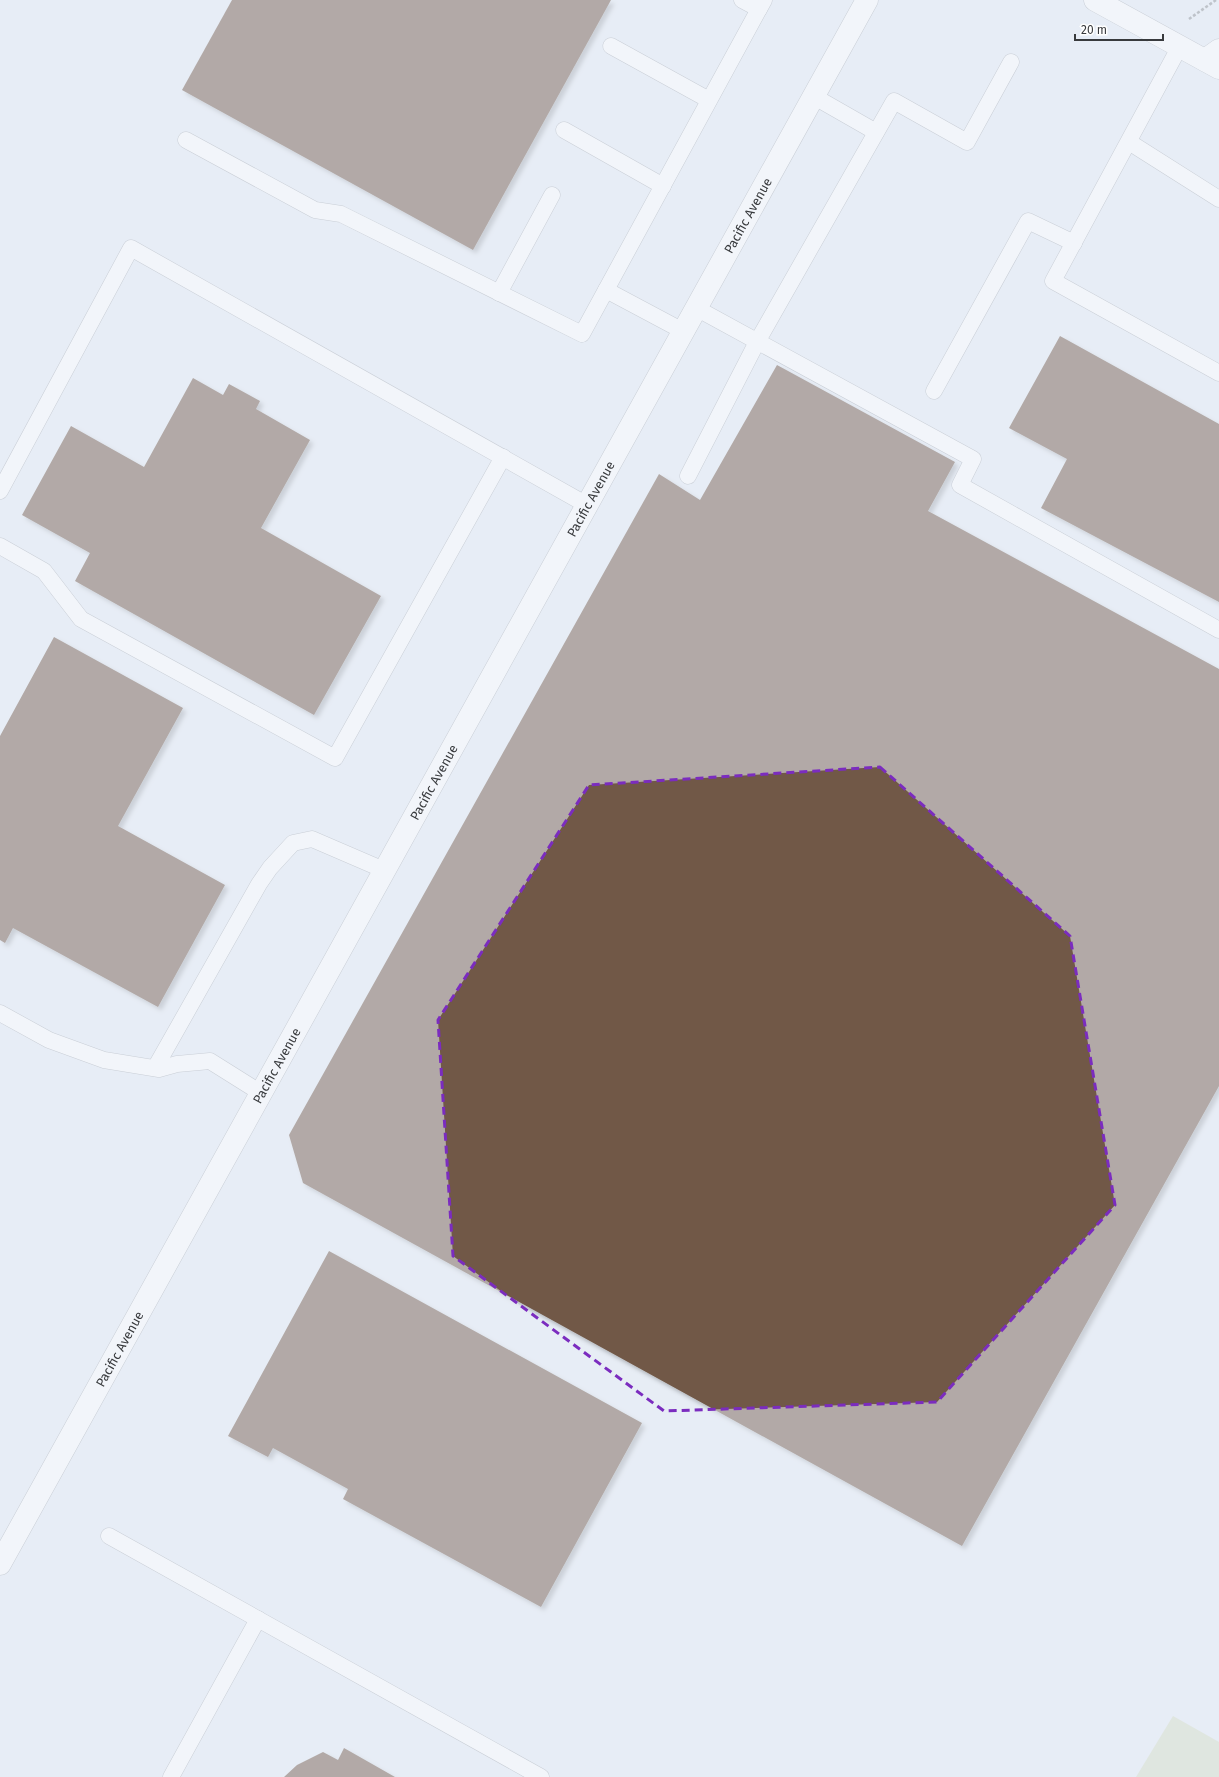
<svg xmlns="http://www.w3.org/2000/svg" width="1219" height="1777" font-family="'Fira Sans',sans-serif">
<defs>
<filter id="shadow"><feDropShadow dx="3.5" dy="3.5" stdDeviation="2" flood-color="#0004"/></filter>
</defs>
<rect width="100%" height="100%" fill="#e7edf5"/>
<!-- green -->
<path fill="#d6dec6" d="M1173,1716L1219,1742V1777H1136Z"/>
<!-- building -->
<g fill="#715847" filter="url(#shadow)">
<path d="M232,0H611L473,250L182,90Z"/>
<path d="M1060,336L1219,424V602L1041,508L1067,459L1009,428Z"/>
<path d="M777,365L955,462L928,511L1219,669V1086L962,1546L303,1183L289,1135L659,474L700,500Z"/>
<path d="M193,378L223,395L229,384L260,401L256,409L310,440L261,528L381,596L314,715L75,581L90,553L22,515L71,426L144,467Z"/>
<path d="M54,637L183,708L118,826L225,885L158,1007L13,928L5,943L0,940V736Z"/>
<path d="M329,1251L642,1423L541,1607L343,1499L348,1489L273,1448L268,1457L228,1436Z"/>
<path d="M344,1748L395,1777H284L297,1765L323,1752L338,1760Z"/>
</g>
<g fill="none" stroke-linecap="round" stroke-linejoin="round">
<defs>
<g id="service">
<path d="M742,0L759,9L764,0"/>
<path d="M611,46L709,100"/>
<path d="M1180,46L1053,281L1219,373"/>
<path d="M813,96L876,132"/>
<path d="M564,130L663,186"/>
<path d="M186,140L315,210L341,214L582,334L759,9"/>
<path d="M1129,142L1219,199"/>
<path d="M606,290L683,331"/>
<path d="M499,293L552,195"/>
<path d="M696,308L973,459L960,485L1219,630"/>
<path d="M934,391L1028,221L1074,243"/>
<path d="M688,476L757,342L894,101L967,142L1011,62"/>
<path d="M0,491L131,248L587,505"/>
<path d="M0,546L44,571L81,619L335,758L503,457"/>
<path d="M0,1013L49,1040L104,1060L159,1069L177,1064L210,1061L261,1093"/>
<path d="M155,1068L259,884L270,868L293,843L312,839L384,870"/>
<path d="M109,1536L541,1777"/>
<path d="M171,1777L258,1619"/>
</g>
<g id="minor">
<path d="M1205,60L1219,50"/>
<path id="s1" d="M0,1564L867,0"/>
</g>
<path id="secondary" d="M1095,0L1219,68"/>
</defs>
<!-- service casing -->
<use href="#service" stroke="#a6abb2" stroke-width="17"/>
<!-- minor casing -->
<use href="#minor" stroke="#a6abb2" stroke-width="23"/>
<!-- secondary casing -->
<use href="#secondary" stroke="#a6abb2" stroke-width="23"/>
<!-- path -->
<path stroke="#8d9196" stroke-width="2.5" stroke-dasharray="3 2" stroke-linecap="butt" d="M1189,19L1216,0"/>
<!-- service -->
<use href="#service" stroke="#fff" stroke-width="16"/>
<!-- minor -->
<use href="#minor" stroke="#fff" stroke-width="22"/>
<!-- secondary -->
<use href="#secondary" stroke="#fff" stroke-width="22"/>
</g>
<!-- marked area -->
<path d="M0 0H1219V1777H0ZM880,767L1070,936L1115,1205L937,1402L664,1411L453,1256L438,1020L589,785Z" fill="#e7edf5" fill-opacity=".55" fill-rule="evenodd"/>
<path fill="none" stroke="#7b2cbf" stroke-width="3" stroke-dasharray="8 5" stroke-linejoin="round" d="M880,767L1070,936L1115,1205L937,1402L664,1411L453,1256L438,1020L589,785Z"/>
<g text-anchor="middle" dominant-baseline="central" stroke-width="4" stroke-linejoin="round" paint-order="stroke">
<!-- street labels -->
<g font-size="13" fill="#383a3d" stroke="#fff">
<text stroke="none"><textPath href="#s1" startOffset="1542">Pacific Avenue</textPath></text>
<text stroke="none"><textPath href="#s1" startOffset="1218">Pacific Avenue</textPath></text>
<text stroke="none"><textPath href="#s1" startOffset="894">Pacific Avenue</textPath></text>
<text stroke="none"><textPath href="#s1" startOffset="570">Pacific Avenue</textPath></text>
<text stroke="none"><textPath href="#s1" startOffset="246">Pacific Avenue</textPath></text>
</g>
</g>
<!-- scale -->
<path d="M1075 34v6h88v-6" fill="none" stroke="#383a3d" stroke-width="2"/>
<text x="1081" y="34" font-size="12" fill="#383a3d" stroke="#ffffff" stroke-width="3" paint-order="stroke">20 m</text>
</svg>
